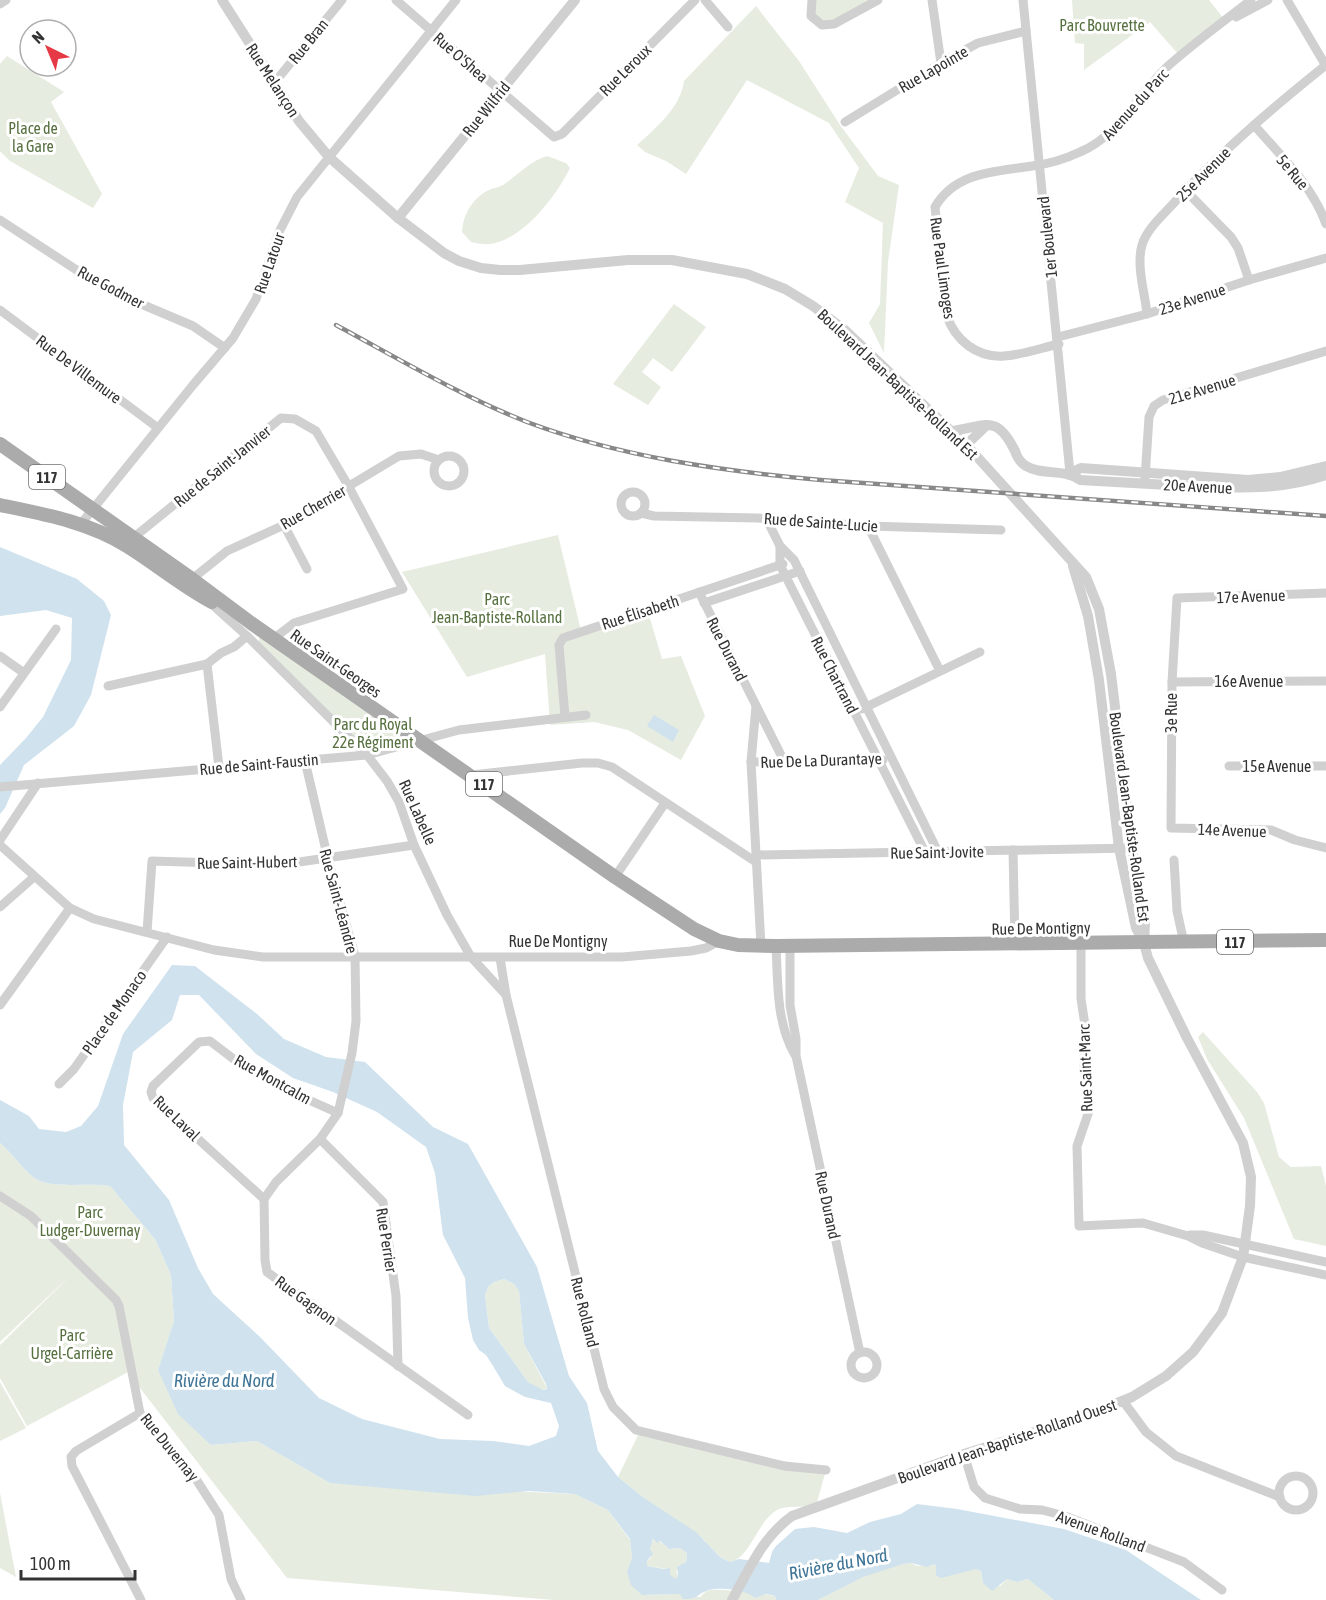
<svg xmlns="http://www.w3.org/2000/svg" width="1326" height="1600" font-family="'Asap Condensed',sans-serif">
<rect width="100%" height="100%" fill="#fff"/>
<!-- green -->
<g fill="#e6ecdf">
<path d="M812,0H878L834,24L811,16Z"/>
<path d="M1072,0H1209L1224,19L1179,55L1150,22L1084,70V44L1075,43Z"/>
<path d="M756,6L799,61L840,125L878,176L899,185L888,262L884,353L869,323L880,304L883,223L845,202L859,168L829,123L747,80L686,174L666,161L645,152L637,145C655,129 681,107 684,81Z"/>
<path d="M7,56L64,92L51,102L102,194L93,208L10,161L0,151V64Z"/>
<path d="M547,156L566,163L570,168C557,195 523,240 490,244C484,245 477,243 471,242L462,232C463,215 471,201 485,192C491,188 498,188 503,185C518,175 530,161 547,156Z"/>
<path d="M674,304L706,327L672,372L653,358L642,372L661,387L648,405L613,384Z"/>
<path d="M558,535L582,635L649,615L662,659L681,656L705,716L681,760L628,730L594,722L550,725L545,654L467,677L402,572Z"/>
<path d="M259,638H264L420,740L367,755L259,643Z"/>
<path d="M1203,1032L1257,1092L1264,1103L1279,1157L1291,1167L1321,1166L1326,1186V1246L1294,1239L1244,1118L1207,1059L1198,1037Z"/>
<path d="M0,1143C12,1153 21,1167 33,1177C49,1190 88,1182 110,1186L155,1239L171,1275L174,1321L158,1370L211,1445L257,1441L330,1483L575,1494L608,1510L630,1540L632,1558L627,1573L642,1595L681,1594L700,1597C701,1596 706,1591 707,1591C715,1587 765,1594 775,1596L776,1600H554L287,1578L133,1379L130,1371L27,1426L0,1378V1345L74,1272L0,1342Z"/>
<path d="M504,1279L514,1284L519,1291L524,1344L547,1388L543,1390L537,1388L528,1382L489,1328L485,1295L488,1287L494,1282Z"/>
<path d="M0,1382L26,1428L0,1441Z"/>
<path d="M640,1431L826,1470L816,1506C806,1507 792,1506 782,1508C758,1515 752,1558 730,1562L720,1557L703,1539L644,1498L618,1477Z"/>
<path d="M0,1493L16,1577L0,1568Z"/>
<path d="M655,1538L669,1549L680,1548L687,1553L686,1562L676,1571L678,1576L676,1580L671,1578L667,1569L647,1566V1561L651,1558L650,1545Z"/>
<path d="M911,1563L917,1566L934,1564L936,1566L963,1571L976,1569L981,1571L983,1583L1000,1586L1007,1579L1017,1582L1028,1579L1054,1600H818C847,1585 878,1566 911,1563Z"/>
</g>
<!-- water -->
<g fill="#cfe2ee" fill-rule="evenodd">
<path d="M0,547L77,579L104,601L111,615L91,695L74,726L24,765L5,808L0,814V765L26,738L43,717L71,660L72,618L46,610L0,616Z"/>
<path d="M654,715L679,730L673,742L647,726Z"/>
<path d="M172,965L195,966L257,1014L284,1039L326,1057L365,1062L433,1127L468,1144L537,1267L569,1376L587,1403L598,1451L618,1477L644,1498L696,1532L720,1557L730,1562L739,1559L769,1563L772,1552L776,1546L795,1529L814,1527L847,1533L870,1522L901,1514L917,1504L957,1509L1064,1529L1126,1550L1201,1600H1054L1028,1579L1017,1582L1007,1579L992,1591L983,1583L981,1571L976,1569L941,1578L936,1575V1566L934,1564L927,1567L911,1563L903,1564L863,1577L818,1600H776L775,1596L766,1594L755,1598C747,1590 721,1587 709,1590C698,1593 698,1600 683,1599L680,1594L642,1595L631,1585L627,1572L632,1558L630,1539L608,1510L575,1494L529,1491L475,1496L330,1483L257,1441L211,1445L178,1414L158,1370L174,1321L171,1275L155,1239L110,1186C88,1182 49,1190 33,1177C21,1167 12,1153 0,1143V1100L29,1116L39,1129L66,1132L81,1126L98,1106L123,1034ZM180,995H199L256,1054L293,1078L333,1092L377,1112L426,1147L435,1173L443,1235L465,1278L468,1318L473,1340L479,1350L486,1355L493,1366L505,1386L525,1397L551,1403L559,1426L556,1436L529,1446L493,1441L440,1439L362,1419L319,1398L260,1337L213,1294L198,1268L169,1200L124,1145L123,1105L133,1052L172,1020ZM504,1279L514,1284L519,1291L524,1344L546,1384L547,1389L543,1390L528,1382L489,1328L485,1295L488,1287L494,1282ZM653,1539L658,1543L660,1541L669,1549L680,1548L687,1553L686,1562L677,1567L678,1576L676,1579L670,1575V1568L664,1569L647,1566V1561L653,1554L650,1549Z"/>
</g>
<g fill="none" stroke-linecap="round" stroke-linejoin="round">
<!-- minor -->
<g stroke="#d0d0d0" stroke-width="9">
<path d="M396,0L554,137L562,134L695,0"/>
<path d="M705,0L728,27"/>
<path d="M812,0L811,16L822,25L834,24L878,0"/>
<path d="M932,0L941,63"/>
<path d="M1023,0L1070,473"/>
<path d="M1287,0L1326,66"/>
<path d="M0,4L6,0"/>
<path d="M1236,17L1268,0"/>
<path d="M275,82L342,0"/>
<path d="M845,122L941,63L978,43L1026,31"/>
<path d="M1254,125C1280,155 1312,185 1326,224"/>
<path d="M1185,190L1231,237L1238,248L1249,280"/>
<path d="M0,220L95,282L127,298L193,326L225,348"/>
<path d="M0,310L158,428"/>
<path d="M1147,314C1145,293 1136,266 1142,245C1147,229 1161,217 1172,205C1219,153 1272,108 1326,65"/>
<path d="M1058,337L1147,314L1249,280L1326,258"/>
<path d="M1059,344C1041,348 1022,355 1004,356C977,358 955,340 947,316L935,207C956,171 996,172 1032,166C1049,164 1065,159 1080,152C1119,136 1138,94 1168,66C1194,43 1223,22 1251,0"/>
<circle cx="449" cy="471" r="15"/>
<path d="M1145,478L1149,417L1154,406L1163,400L1326,351"/>
<circle cx="633" cy="504" r="12"/>
<path d="M641,513L654,516L757,518L868,526L1001,530"/>
<path d="M766,518L780,546L794,560L938,852"/>
<path d="M80,525L193,385L233,338L256,299L279,232L297,197L456,0"/>
<path d="M284,525L307,569"/>
<path d="M868,526L940,671"/>
<path d="M133,538L281,418L295,419L316,431L349,487L403,589L294,623L273,639"/>
<path d="M780,546V565L925,852"/>
<path d="M192,579L227,551L284,525L399,456L421,454L439,460"/>
<path d="M699,592L784,761"/>
<path d="M1326,593L1177,598L1172,682L1171,828L1271,830L1295,840L1326,848"/>
<path d="M207,600L247,636L367,755L387,781L399,802L414,845L447,915L471,957L506,995L604,1389L613,1407L636,1430L784,1466L826,1470"/>
<path d="M704,603L800,571"/>
<path d="M0,656L24,673"/>
<path d="M207,664L219,767"/>
<path d="M1172,682L1326,681"/>
<path d="M108,686L207,664L221,653L234,647L247,636"/>
<path d="M756,706L751,762L761,946"/>
<path d="M0,707L56,629"/>
<path d="M862,709L980,652"/>
<path d="M565,717L559,645L563,638L783,564"/>
<path d="M305,761L328,859L355,956L356,1021L352,1053L338,1113L320,1139L276,1182L264,1199L265,1260L267,1272L468,1415"/>
<path d="M751,762L883,760"/>
<path d="M1229,766H1326"/>
<path d="M472,775L582,763H598L612,767L756,862"/>
<path d="M0,787L367,755L459,730L586,715"/>
<path d="M0,840L38,783"/>
<path d="M0,845L70,908L94,919L214,950L263,957H622L691,951L706,948L719,941"/>
<path d="M1013,850L1015,945"/>
<path d="M756,855L1132,848"/>
<path d="M1174,860L1177,911L1184,943"/>
<path d="M615,877L665,803"/>
<path d="M0,907L34,877"/>
<path d="M147,932L152,861L279,865L414,845"/>
<path d="M1081,943V999L1085,1025L1084,1070L1089,1111L1077,1146L1079,1226L1143,1223L1188,1236L1202,1243L1243,1257L1326,1275"/>
<path d="M776,946C778,982 776,1023 795,1055"/>
<path d="M790,946V1005L796,1039V1056L860,1353"/>
<path d="M500,958L506,995"/>
<path d="M0,1005L70,908"/>
<path d="M59,1084L74,1069L167,937"/>
<path d="M320,1139L383,1202L396,1296L398,1366"/>
<path d="M0,1196L31,1216L116,1300L119,1306L140,1413L150,1427L194,1476L219,1515L231,1579L241,1600"/>
<path d="M264,1199L153,1098L151,1092L153,1086L199,1042L210,1041L244,1067L302,1097L338,1113"/>
<path d="M1190,1235H1203L1326,1262"/>
<circle cx="864" cy="1365" r="13"/>
<path d="M1123,1401L1146,1432L1176,1456L1280,1497"/>
<path d="M140,1413L76,1451L71,1457L72,1466L141,1600"/>
<path d="M964,1454L974,1487L985,1498L1020,1509L1042,1510L1065,1516L1184,1562L1222,1590"/>
<circle cx="1296" cy="1493" r="17"/>
</g>
<!-- tertiary -->
<g stroke="#d0d0d0" stroke-width="10">
<path d="M222,0L299,121L329,157L398,218L444,253L459,261L481,268L500,270H520L628,260H672L747,274L785,289L813,306L846,331L970,449L1086,577L1099,609L1111,674L1132,848L1145,924L1144,943"/>
<path d="M398,218L575,0"/>
<path d="M953,431C988,425 997,415 1015,451C1017,457 1021,463 1026,466C1043,476 1063,468 1080,480C1115,482 1151,484 1186,486C1234,488 1280,491 1326,475"/>
<path d="M966,445L987,425"/>
<path d="M1070,473L1081,468L1248,480L1280,477L1326,466"/>
<path d="M732,1600C750,1568 762,1538 792,1516L964,1454L1085,1416L1132,1397L1166,1376L1193,1352L1222,1313L1243,1257L1250,1206L1251,1177L1243,1143L1187,1038L1148,958L1144,943L1136,928L1119,848L1099,680L1088,616L1073,566"/>
</g>
<!-- primary -->
<g stroke="#ababab" stroke-width="14">
<path d="M0,444L192,579L251,623L615,877L694,929L719,941L738,945L776,946L1326,940"/>
<path d="M0,505C43,514 89,522 127,546C156,564 182,586 212,602"/>
</g>
<defs>
<path id="rail" d="M336,325C399,359 461,396 527,422C620,457 722,471 821,480L1326,516"/>
</defs>
<!-- rail casing -->
<use href="#rail" stroke="#888" stroke-width="4.5"/>
<!-- rail -->
<use href="#rail" stroke="#fff" stroke-width="2" stroke-dasharray="7" stroke-linecap="butt"/>
</g>
<g text-anchor="middle" dominant-baseline="central" stroke-width="6" stroke-linejoin="round" paint-order="stroke">
<!-- shield labels -->
<g fill="#fff" stroke="#707070" stroke-width="1.5">
<rect x="29" y="465" width="36" height="24" rx="4.5"/>
<rect x="466" y="772" width="36" height="24" rx="4.5"/>
<rect x="1217" y="930" width="36" height="24" rx="4.5"/>
</g>
<g font-size="15" font-weight="bold" fill="#333">
<text x="47" y="477">117</text>
<text x="484" y="784">117</text>
<text x="1235" y="942">117</text>
</g>
<!-- park labels -->
<g font-size="16" fill="#56703f" stroke="#fff">
<text x="1102" y="25">Parc Bouvrette</text>
<text x="33" y="128">Place de<tspan x="33" dy="18">la Gare</tspan></text>
<text x="497" y="599">Parc<tspan x="497" dy="18">Jean-Baptiste-Rolland</tspan></text>
<text x="373" y="724">Parc du Royal<tspan x="373" dy="18">22e Régiment</tspan></text>
<text x="90" y="1212">Parc<tspan x="90" dy="18">Ludger-Duvernay</tspan></text>
<text x="72" y="1335">Parc<tspan x="72" dy="18">Urgel-Carrière</tspan></text>
</g>
<!-- street labels -->
<g font-size="16" fill="#333" stroke="#fff">
<text transform="translate(308 41) rotate(-51)">Rue Bran</text>
<text transform="translate(461 57) rotate(41)">Rue O'Shea</text>
<text transform="translate(933 69) rotate(-30)">Rue Lapointe</text>
<text transform="translate(625 70) rotate(-45)">Rue Leroux</text>
<text transform="translate(273 80) rotate(57)">Rue Melançon</text>
<text transform="translate(1135 104) rotate(-48)">Avenue du Parc</text>
<text transform="translate(486 109) rotate(-51)">Rue Wilfrid</text>
<text transform="translate(1293 172) rotate(50)">5e Rue</text>
<text transform="translate(1203 174) rotate(-45)">25e Avenue</text>
<text transform="translate(1047 237) rotate(-96)">1er Boulevard</text>
<text transform="translate(269 263) rotate(-71)">Rue Latour</text>
<text transform="translate(943 268) rotate(82)">Rue Paul Limoges</text>
<text transform="translate(111 287) rotate(28)">Rue Godmer</text>
<text transform="translate(1192 299) rotate(-18)">23e Avenue</text>
<text transform="translate(79 369) rotate(37)">Rue De Villemure</text>
<text transform="translate(898 384) rotate(43)">Boulevard Jean-Baptiste-Rolland Est</text>
<text transform="translate(1202 389) rotate(-17)">21e Avenue</text>
<text transform="translate(222 466) rotate(-39)">Rue de Saint-Janvier</text>
<text transform="translate(1198 486) rotate(3)">20e Avenue</text>
<text transform="translate(313 507) rotate(-30)">Rue Cherrier</text>
<text transform="translate(821 522) rotate(4)">Rue de Sainte-Lucie</text>
<text transform="translate(1251 596) rotate(-2)">17e Avenue</text>
<text transform="translate(640 612) rotate(-18)">Rue Élisabeth</text>
<text transform="translate(727 649) rotate(63)">Rue Durand</text>
<text transform="translate(336 663) rotate(35)">Rue Saint-Georges</text>
<text transform="translate(835 675) rotate(63)">Rue Chartrand</text>
<text x="1249" y="681">16e Avenue</text>
<text transform="translate(1171 713) rotate(-90)">3e Rue</text>
<text transform="translate(821 760) rotate(-2)">Rue De La Durantaye</text>
<text transform="translate(259 764) rotate(-5)">Rue de Saint-Faustin</text>
<text x="1277" y="766">15e Avenue</text>
<text transform="translate(418 812) rotate(66)">Rue Labelle</text>
<text transform="translate(1130 817) rotate(82)">Boulevard Jean-Baptiste-Rolland Est</text>
<text transform="translate(1232 830) rotate(2)">14e Avenue</text>
<text transform="translate(937 852) rotate(-1)">Rue Saint-Jovite</text>
<text transform="translate(247 862) rotate(-1)">Rue Saint-Hubert</text>
<text transform="translate(339 901) rotate(75)">Rue Saint-Léandre</text>
<text transform="translate(1041 928) rotate(-1)">Rue De Montigny</text>
<text x="558" y="941">Rue De Montigny</text>
<text transform="translate(114 1012) rotate(-55)">Place de Monaco</text>
<text transform="translate(1085 1068) rotate(-92)">Rue Saint-Marc</text>
<text transform="translate(273 1079) rotate(29)">Rue Montcalm</text>
<text transform="translate(177 1118) rotate(44)">Rue Laval</text>
<text transform="translate(828 1205) rotate(78)">Rue Durand</text>
<text transform="translate(387 1240) rotate(81)">Rue Perrier</text>
<text transform="translate(306 1300) rotate(36)">Rue Gagnon</text>
<text transform="translate(585 1312) rotate(76)">Rue Rolland</text>
<text transform="translate(1007 1441) rotate(-19)">Boulevard Jean-Baptiste-Rolland Ouest</text>
<text transform="translate(170 1447) rotate(51)">Rue Duvernay</text>
<text transform="translate(1101 1531) rotate(20)">Avenue Rolland</text>
</g>
<!-- water labels -->
<g font-size="18" font-style="italic" fill="#3f7597" stroke="#fff">
<text x="224" y="1380">Rivière du Nord</text>
<text transform="translate(838 1564) rotate(-11)">Rivière du Nord</text>
</g>
</g>
<!-- north arrow -->
<g transform="translate(48 48) rotate(317)"><circle r="28" fill="#ffffff" stroke="#adadad" stroke-width="1.5"/>
<path d="M0-4.5L10 22L0 15L-10 22Z" fill="#e63946"/>
<text y="-9" font-size="16" font-weight="bold" text-anchor="middle" fill="#333333">N</text>
</g>
<!-- scale -->
<path d="M21 1570v9h114v-9" fill="none" stroke="#333333" stroke-width="3"/>
<text x="30" y="1570" font-size="18" fill="#333333" stroke="#ffffff" stroke-width="4.5" paint-order="stroke">100 m</text>
</svg>
